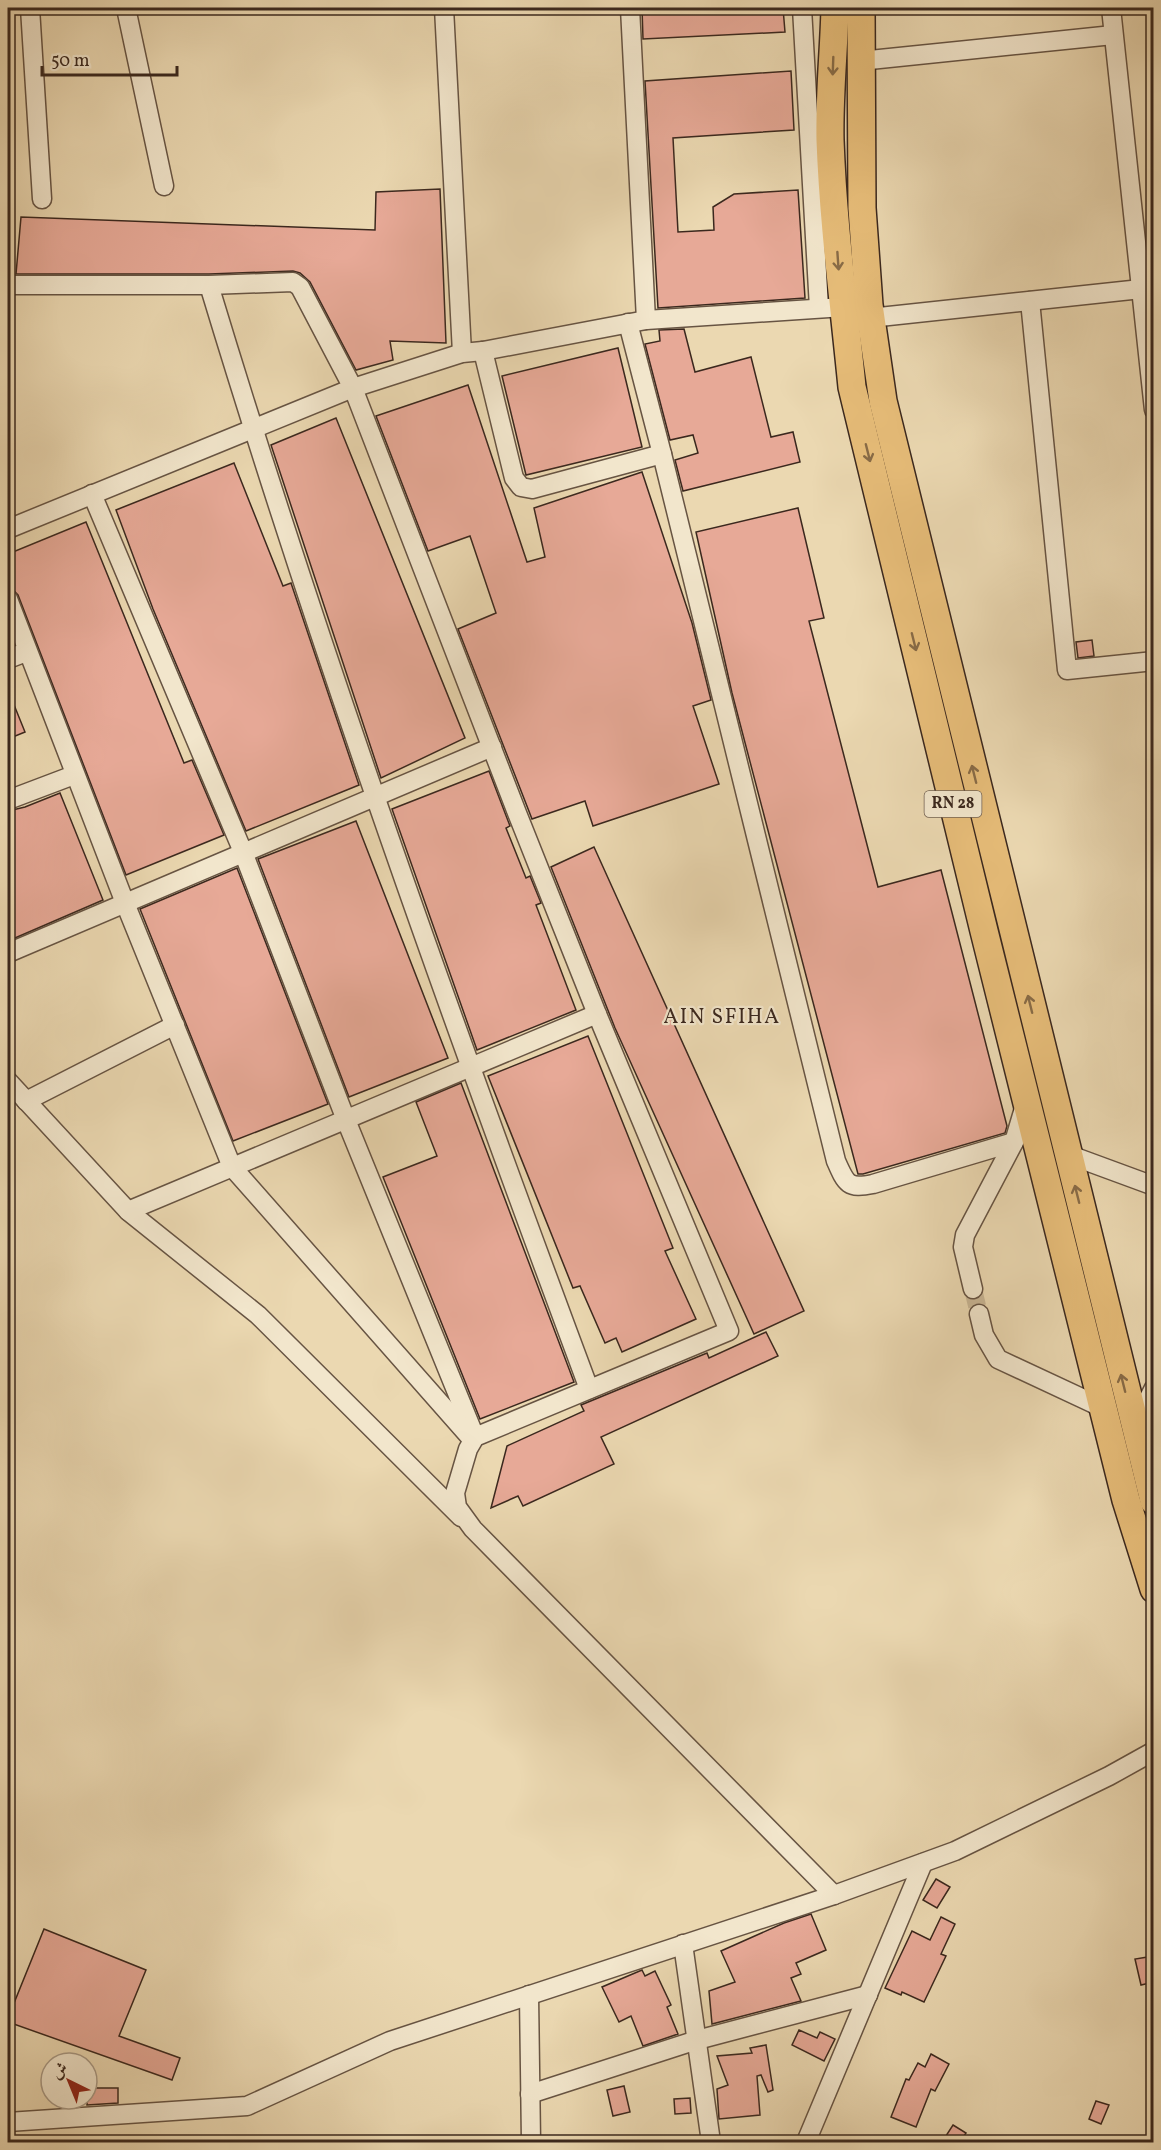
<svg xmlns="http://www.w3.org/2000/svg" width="1161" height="2150" font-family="Vollkorn,Amiri,serif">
<rect width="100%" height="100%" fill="#ebd8b1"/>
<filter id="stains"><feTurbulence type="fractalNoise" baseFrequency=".00333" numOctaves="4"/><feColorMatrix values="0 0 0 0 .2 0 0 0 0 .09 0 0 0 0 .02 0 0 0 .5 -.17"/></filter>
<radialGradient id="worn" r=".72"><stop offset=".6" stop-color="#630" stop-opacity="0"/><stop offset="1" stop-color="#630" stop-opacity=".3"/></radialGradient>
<!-- building -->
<g fill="#e7a997" stroke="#3b281e" stroke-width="1.5">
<path d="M642,8H783L785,32L643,39Z"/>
<path d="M791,71L794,130L673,138L678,232L714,230L713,207L734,194L798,190L805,298L658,308L645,81Z"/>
<path d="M440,189L446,343L390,341L393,360L356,370L310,282L300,273L293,271L209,274H16L21,217L375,230L376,192Z"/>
<path d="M684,329L695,372L751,357L771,437L793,432L800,462L683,491L675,460L698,453L693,435L670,440L645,344L660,341L659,330Z"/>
<path d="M618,348L642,447L526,475L502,376Z"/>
<path d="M468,385L527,562L545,557L534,508L642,472L692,623L711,700L693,706L719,784L593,826L585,801L532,819L458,629L496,613L470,536L428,551L376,416Z"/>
<path d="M336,418L465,738L381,778L271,445Z"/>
<path d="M234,463L283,586L291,583L359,785L246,831L153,609L116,510Z"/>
<path d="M798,508L824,618L809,621L878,887L941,870L1007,1126L1005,1133L863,1174H858L732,693L696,532Z"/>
<path d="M86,522L184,763L192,760L224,835L126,875L18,595L8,585V554Z"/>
<path d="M1092,640L1094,656L1078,658L1076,642Z"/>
<path d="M8,690L25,732L8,739Z"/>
<path d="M489,771L510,826L506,828L526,878L530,876L541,903L536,905L576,1010L477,1050L392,809Z"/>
<path d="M60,793L103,900L8,941V811L25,807Z"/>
<path d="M356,821L448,1058L349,1097L258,859Z"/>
<path d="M594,847L804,1311L754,1334L615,1028L551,867Z"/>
<path d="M237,868L328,1104L233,1141L140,909Z"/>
<path d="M588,1036L673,1248L665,1251L696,1319L622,1352L616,1338L605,1343L580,1286L573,1288L488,1076Z"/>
<path d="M461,1083L574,1382L480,1419L383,1177L437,1156L416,1102Z"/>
<path d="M766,1332L778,1356L601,1437L614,1464L523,1506L518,1496L491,1508L507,1446L584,1411L581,1405L707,1353L709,1358Z"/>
<path d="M936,1879L950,1887L937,1908L923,1900Z"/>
<path d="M811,1914L826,1950L796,1963L801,1974L791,1978L801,2001L712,2024L709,1991L735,1982L721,1951L784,1923Z"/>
<path d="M941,1917L955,1924L941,1954L946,1956L924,2002L902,1992L901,1995L885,1988L912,1931L930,1940Z"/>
<path d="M44,1929L146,1970L119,2036L180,2058L172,2080L8,2022V2018Z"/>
<path d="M1154,1956V1982L1141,1985L1135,1959Z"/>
<path d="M642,1970L645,1976L655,1971L671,2005L667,2007L678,2034L643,2046L631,2016L619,2022L602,1987Z"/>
<path d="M799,2030L817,2038L820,2032L835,2039L824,2061L792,2045Z"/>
<path d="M766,2045L773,2090L768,2092L761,2075L757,2076L760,2115L719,2119L717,2089L728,2085L717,2056L752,2053L750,2048Z"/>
<path d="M931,2054L949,2064L935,2091L931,2089L916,2127L891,2117L906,2079L909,2080L918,2063L925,2067Z"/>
<path d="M624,2086L630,2112L613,2116L607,2090Z"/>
<path d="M87,2088H118V2103L87,2105Z"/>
<path d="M690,2098L691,2113L675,2114L674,2099Z"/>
<path d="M1096,2101L1109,2105L1101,2124L1089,2119Z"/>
<path d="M953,2125L966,2133L960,2142H942Z"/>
</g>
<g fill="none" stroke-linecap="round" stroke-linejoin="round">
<!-- minor-tunnel -->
<path stroke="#c8b594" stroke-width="18" stroke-dasharray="18 9" stroke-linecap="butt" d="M973,1289L979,1314"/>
<defs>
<g id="minor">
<path d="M30,8L42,199"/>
<path d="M126,8L164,186"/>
<path d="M444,8L462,353"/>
<path d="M630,8L646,320"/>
<path d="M802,8L819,308"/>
<path d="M1111,8L1154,410"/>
<path d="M860,61L1113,35"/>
<path d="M8,285H209L293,282L300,287L353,388L517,813L597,1014L729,1331L475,1437L468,1449L455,1493L457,1507L473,1529L834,1895"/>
<path d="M209,285C322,659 453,1024 589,1389"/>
<path d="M1030,301L1067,670L1154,661"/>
<path d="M870,318L1141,289"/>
<path d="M628,323L662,454L836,1161C846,1184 848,1189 873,1184L1014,1142"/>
<path d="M483,351L514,478L521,487L532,489L662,454"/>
<path d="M92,494L243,852L346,1120L475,1437"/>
<path d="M8,529L353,388L462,353L483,351L646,320L844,307"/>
<path d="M8,599L125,903L232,1167L470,1437"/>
<path d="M8,659L26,652"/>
<path d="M8,800L74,775"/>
<path d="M8,953L492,747"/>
<path d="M8,1081L128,1211L258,1315L461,1517"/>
<path d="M26,1101L175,1025"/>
<path d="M1067,1154L1154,1186"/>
<path d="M128,1211L597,1014"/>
<path d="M973,1289L963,1247L965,1235L1014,1142L1025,1105"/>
<path d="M979,1314L984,1335L998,1359L1103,1408"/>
<path d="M1134,1427L1154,1388"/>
<path d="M683,1944L711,2142"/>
<path d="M529,1995L531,2142"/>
<path d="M530,2094L697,2040L868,1995"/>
<path d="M8,2122L247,2106L390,2041L834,1895L955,1851L1109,1776L1154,1751"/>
<path d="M806,2142L923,1863"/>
</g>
<g id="highway">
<path d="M835,8C834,51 829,96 830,140C833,223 844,305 852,387L984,931L1126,1500L1154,1589"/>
<path d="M861,8L862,208L869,305L883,401L1154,1501"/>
</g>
</defs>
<!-- minor casing -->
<use href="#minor" stroke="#675443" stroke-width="21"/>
<!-- highway casing -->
<use href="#highway" stroke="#3b281e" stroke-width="30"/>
<!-- minor -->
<use href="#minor" stroke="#f2e6cc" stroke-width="18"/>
<!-- highway -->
<use href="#highway" stroke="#e6bc78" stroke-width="27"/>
</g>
<!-- one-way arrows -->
<defs><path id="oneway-shaft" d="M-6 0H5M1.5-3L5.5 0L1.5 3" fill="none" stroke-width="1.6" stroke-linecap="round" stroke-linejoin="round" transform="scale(1.5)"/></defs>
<g stroke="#886b46">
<use href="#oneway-shaft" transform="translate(833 66) rotate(92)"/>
<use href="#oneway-shaft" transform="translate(838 261) rotate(86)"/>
<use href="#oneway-shaft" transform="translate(868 453) rotate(76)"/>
<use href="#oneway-shaft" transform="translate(914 642) rotate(76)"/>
<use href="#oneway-shaft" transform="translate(974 774) rotate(-104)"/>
<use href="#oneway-shaft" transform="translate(1030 1004) rotate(-104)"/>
<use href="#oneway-shaft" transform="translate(1077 1194) rotate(-104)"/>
<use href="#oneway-shaft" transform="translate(1123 1383) rotate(-104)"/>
</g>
<g text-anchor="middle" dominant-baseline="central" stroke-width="4.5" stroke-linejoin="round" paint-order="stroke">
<!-- shield labels -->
<rect fill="#f2e6cc" stroke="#726152" stroke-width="1.5" x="924.5" y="791" width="57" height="26" rx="4.5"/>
<g font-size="16" font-weight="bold" fill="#3b281e">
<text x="953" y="804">RN 28</text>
</g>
<!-- quarter labels -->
<g font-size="21" letter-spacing="1.5" fill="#3b281e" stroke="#f2e6cc">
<text x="722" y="1017">AIN SFIHA</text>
</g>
</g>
<!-- margin -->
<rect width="1161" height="2150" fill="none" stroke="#ebd8b1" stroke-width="30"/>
<rect x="9" y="9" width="1143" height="2132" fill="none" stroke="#3b281e" stroke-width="3"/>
<rect x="15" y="15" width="1131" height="2120" fill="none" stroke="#3b281e" stroke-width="1.5"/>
<!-- north arrow -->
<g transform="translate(69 2081) rotate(317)"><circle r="28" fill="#f2e6cc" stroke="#a99a86" stroke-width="1.5"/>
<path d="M0-4.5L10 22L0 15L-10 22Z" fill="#8f2418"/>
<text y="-9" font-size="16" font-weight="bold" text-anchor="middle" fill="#3b281e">ش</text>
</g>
<!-- scale -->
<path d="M42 66v9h135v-9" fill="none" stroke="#3b281e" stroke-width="3"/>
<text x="51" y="66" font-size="18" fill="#3b281e" stroke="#f2e6cc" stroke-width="4.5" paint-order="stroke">50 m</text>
<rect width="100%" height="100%" filter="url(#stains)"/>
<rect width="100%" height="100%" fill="url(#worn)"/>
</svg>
